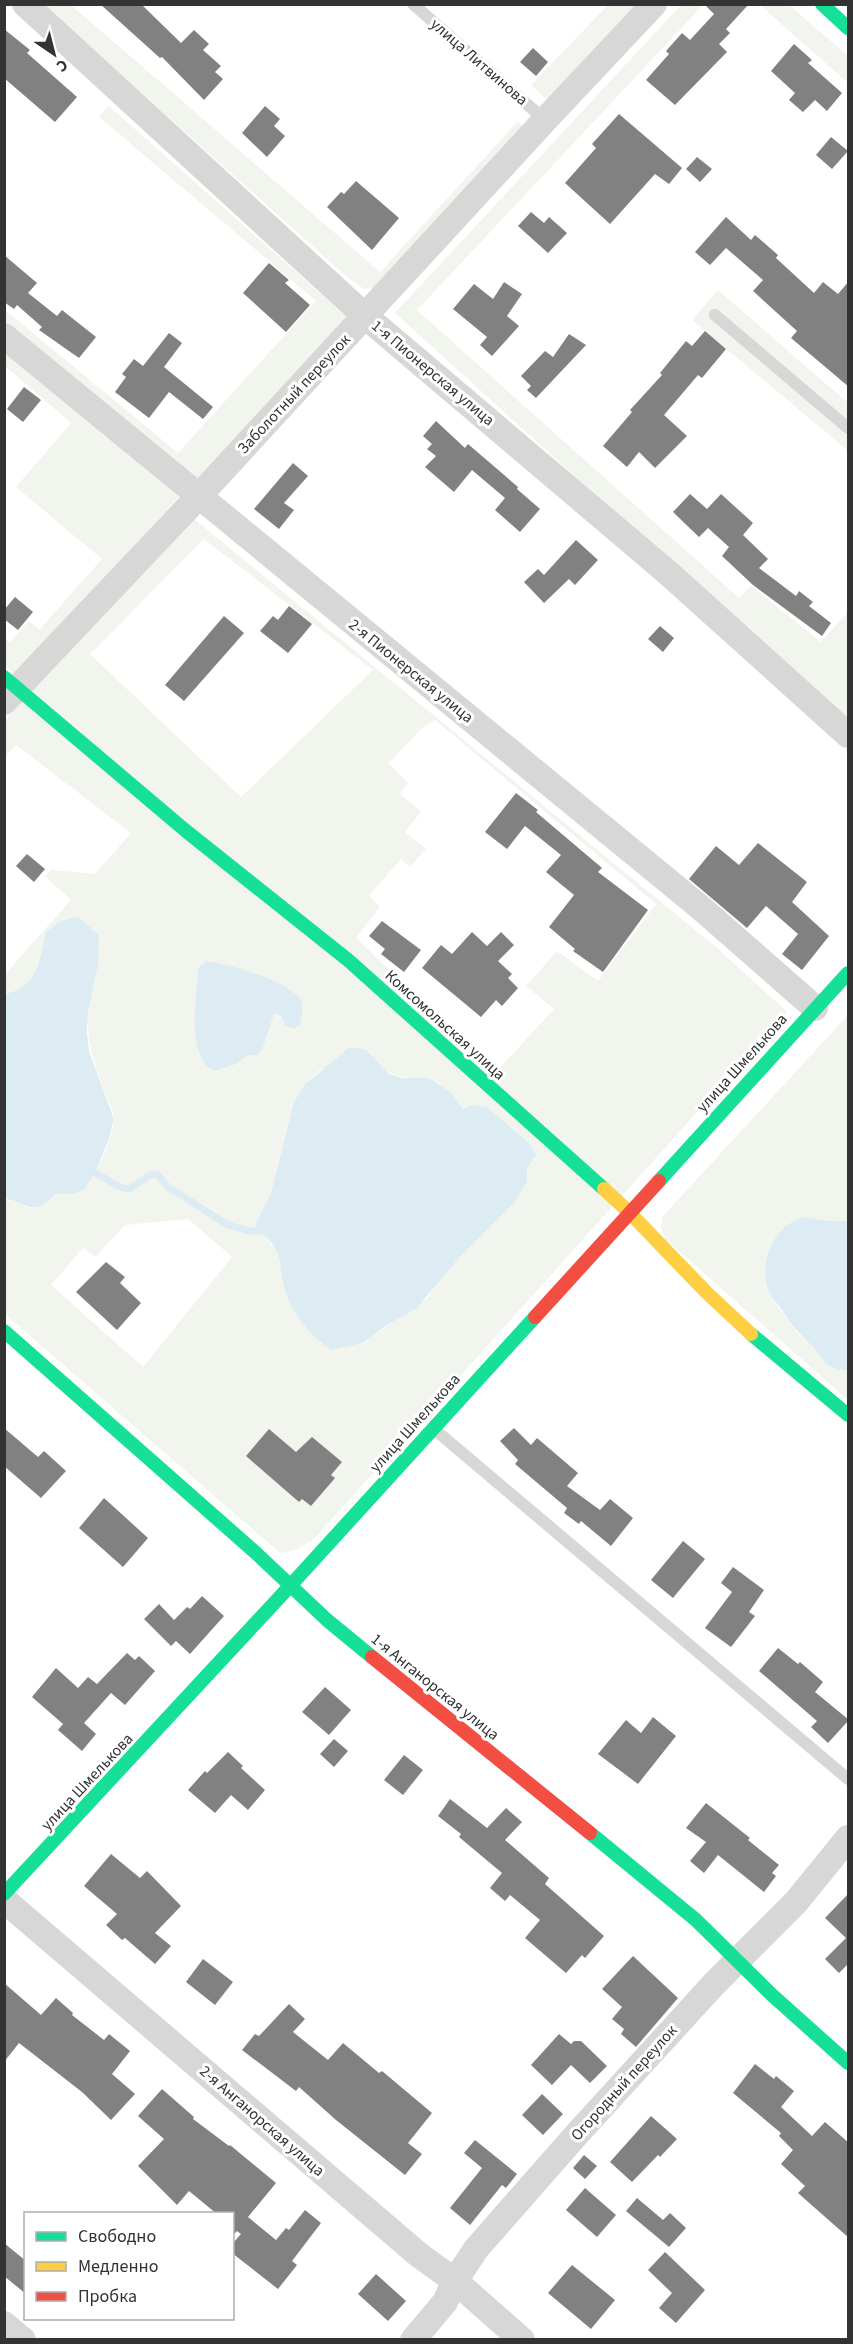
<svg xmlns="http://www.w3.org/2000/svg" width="853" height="2344" font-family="'Source Sans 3',sans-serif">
<rect width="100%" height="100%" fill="#fff"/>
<!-- green -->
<g fill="#f1f5ed" fill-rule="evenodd">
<path d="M43,5H71L380,272L518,121L527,129L377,288L364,289L346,276Z"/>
<path d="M608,5H646L551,104L531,85Z"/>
<path d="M681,5H703L417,310L739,598L751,586L821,642L848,612V724L395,313Z"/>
<path d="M760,5H789L848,56V83Z"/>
<path d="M109,106L348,318L193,485L5,324L4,309L178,453L316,301L99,117Z"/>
<path d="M718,290L848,403V451L692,320Z"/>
<path d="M5,350L179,497L16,675L5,666L4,638L10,642L29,621L39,630L102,559L16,487L71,423L5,366Z"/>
<path d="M193,518L716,947L787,1012L313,1540L296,1550L280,1553L5,1314V1198C31,1204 32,1219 55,1194C64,1194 74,1196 82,1190C94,1183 115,1133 114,1119C114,1111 108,1100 105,1093C95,1065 86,1042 88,1012L42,951C35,974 30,989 5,994V974L71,900L45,876L51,870L95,874L131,833L16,745L5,757V720ZM204,539L373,670L241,797L90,654ZM435,720L656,904L598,981L557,951L526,986L554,1009L496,1072L356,938L380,907L369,896L401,859L410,867L426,849L405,832L421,812L400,794L408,783L389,763L422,728ZM198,969L300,1025L294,1029L286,1026L281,1015L273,1014L257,1055L246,1056L197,998ZM379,1065C391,1076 401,1078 417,1078C421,1078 427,1078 430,1079C463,1091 497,1172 514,1203L458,1259L436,1283L428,1298L362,1343L322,1344L293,1308L276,1250L255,1225L271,1193L294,1102L304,1085L321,1069ZM188,1219L232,1257L143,1367L51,1285L83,1248L95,1257L125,1225Z"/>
<path d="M848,1015V1221H830L804,1217L771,1297L797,1333L817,1351L822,1359L830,1366L848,1371V1400L665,1239L661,1227L663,1216Z"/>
</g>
<!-- water -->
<g fill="#ddebf3">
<path d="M78,917L99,935L98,964L88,1012L87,1031L89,1051L114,1119L109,1139L95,1173L84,1190L73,1194H55C33,1218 30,1204 5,1198V994C37,988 40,960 46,932L61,921Z"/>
<path d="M206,961C227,964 292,981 301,1001C304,1008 301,1017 300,1025L294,1029L285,1026L281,1015L274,1014L262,1050L257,1055L246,1056L236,1064L214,1071C185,1055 197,997 198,968Z"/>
<path d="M350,1047L366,1050L389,1074L402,1078H429L450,1092L463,1109L471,1105L487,1107L529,1143L536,1155L527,1168V1182L514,1203L458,1259L417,1308L387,1325L362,1343L331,1350C310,1336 290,1311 284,1287C281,1274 281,1261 276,1250C271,1239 260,1235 255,1225L271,1193L294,1102L304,1085Z"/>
<path d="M804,1217L830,1221H848V1371C843,1370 836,1369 830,1366C823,1363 820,1355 815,1349C799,1333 792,1327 780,1307C777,1303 773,1300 771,1296C756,1265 772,1226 804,1217Z"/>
</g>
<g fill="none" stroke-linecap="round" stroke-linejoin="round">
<!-- stream -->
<path stroke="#ddebf3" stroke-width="7" d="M95,1173L120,1187L129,1189L150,1175L157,1174L168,1187L228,1225L249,1231H258"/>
</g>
<!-- building -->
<g fill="#818181">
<path d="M100,4H141L181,43L194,30L209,44L203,50L221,66L215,72L223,79L204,100L162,57L160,58Z"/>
<path d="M704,4H749L726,29L730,33L719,44L727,52L675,105L646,80L669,54L666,51L682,33L690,40L714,14Z"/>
<path d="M4,29L30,50L27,53L77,97L55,122L4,78Z"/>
<path d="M794,44L812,60L808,63L842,93L827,111L815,100L803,112L789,100L795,93L771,71Z"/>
<path d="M533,48L548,62L536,76L520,62Z"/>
<path d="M265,106L280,119L274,126L285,136L267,157L242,133Z"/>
<path d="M619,114L682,168L669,184L655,174L610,224L565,183L596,148L592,144Z"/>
<path d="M831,137L848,151L832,169L816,155Z"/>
<path d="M697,157L712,169L700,182L686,169Z"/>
<path d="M356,181L399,218L372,250L327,207L341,192L344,194Z"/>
<path d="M531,212L544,223L549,217L567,233L548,253L518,226Z"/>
<path d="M726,217L751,240L755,235L778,255L776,258L814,293L823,282L838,294L849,281V387L791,338L797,331L753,291L763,280L726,248L710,265L695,252Z"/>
<path d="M4,255L37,283L28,293L57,316L62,310L96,337L79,358L39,330L42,327L17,305L14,309L4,302Z"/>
<path d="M269,263L289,280L285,283L310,305L286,332L243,293Z"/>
<path d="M504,282L522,294L507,316L519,326L492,356L480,345L487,337L453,309L474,284L493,299Z"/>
<path d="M705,331L726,349L702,378L698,375L664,415L687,436L655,468L639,452L627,467L603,446L632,412L630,410L662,375L660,373L686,341L692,346Z"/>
<path d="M169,333L182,343L164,367L213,407L203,419L169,392L149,418L115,392L126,377L122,374L134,359L143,366Z"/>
<path d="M569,334L586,345L536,398L527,390L531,386L521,376L545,351L553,357Z"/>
<path d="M24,387L41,400L23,422L7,409Z"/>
<path d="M436,421L465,448L468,444L518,487L517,489L540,509L520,532L495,510L505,498L472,470L454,492L425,467L436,456L427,449L432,444L423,436Z"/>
<path d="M293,463L308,476L284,503L294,510L279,529L254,509Z"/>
<path d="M690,494L707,509L721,494L753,523L743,535L768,559L759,568L796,596L799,591L813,602L809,606L831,623L822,636L753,585L722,556L729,547L708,528L699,537L673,512Z"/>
<path d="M576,540L598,560L575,585L569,579L544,603L524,582L538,569L544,575Z"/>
<path d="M15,597L33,612L18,630L4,619V610Z"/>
<path d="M289,606L312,624L288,653L260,631L273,616L278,620Z"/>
<path d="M224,616L244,633L184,701L165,685Z"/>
<path d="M660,626L674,638L663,652L648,639Z"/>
<path d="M516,793L538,810L536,812L602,868L598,872L648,910L603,972L573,951L575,949L549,927L574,895L546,872L561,855L525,826L507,849L485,832Z"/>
<path d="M758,843L807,882L792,902L829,936L802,970L782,954L798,934L766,906L747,928L689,879L716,846L739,865Z"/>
<path d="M27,854L45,869L34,882L16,866Z"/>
<path d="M382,921L421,950L404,972L381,954L385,949L369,936Z"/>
<path d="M472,932L487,946L501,932L514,945L498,961L512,974L508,978L518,988L502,1006L496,1000L481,1017L422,968L441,945L452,954Z"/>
<path d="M106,1262L125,1277L120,1283L141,1303L117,1330L76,1292Z"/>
<path d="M4,1428L38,1457L44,1451L66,1471L41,1498L4,1466Z"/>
<path d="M514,1428L531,1445L537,1438L578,1473L567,1486L600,1510L610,1499L633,1518L611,1546L581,1521L579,1524L564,1513L567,1508L515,1464L518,1460L500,1441Z"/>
<path d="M269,1429L296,1452L312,1437L342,1462L331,1475L335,1478L311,1506L302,1499L299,1502L246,1456Z"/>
<path d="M104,1498L148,1538L123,1567L79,1528Z"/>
<path d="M683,1541L705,1559L673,1598L651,1580Z"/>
<path d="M733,1567L764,1590L749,1612L755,1616L731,1647L705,1628L732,1592L721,1583Z"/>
<path d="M202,1596L224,1616L190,1654L176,1641L171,1646L144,1619L159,1604L174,1620L187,1607L190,1609Z"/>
<path d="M778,1648L798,1664L800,1662L823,1682L815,1692L849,1720L828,1743L811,1727L817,1721L759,1671Z"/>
<path d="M127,1653L135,1660L139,1656L155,1671L125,1705L111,1693L84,1723L96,1734L82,1751L58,1730L63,1724L32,1697L56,1668L78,1688L88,1677L97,1684Z"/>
<path d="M325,1687L351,1710L329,1735L302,1712Z"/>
<path d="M653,1717L676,1736L638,1784L598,1754L626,1720L641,1733Z"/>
<path d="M334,1739L348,1751L334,1767L320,1754Z"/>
<path d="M228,1752L243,1766L241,1768L265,1790L248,1810L231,1795L215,1813L188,1790L205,1771L207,1773Z"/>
<path d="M404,1755L423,1770L403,1795L384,1780Z"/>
<path d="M450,1799L487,1828L506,1808L522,1822L505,1840L549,1878L545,1884L604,1936L585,1958L582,1955L566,1973L525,1938L540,1920L510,1895L505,1901L490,1888L502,1873L459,1837L461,1834L438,1816Z"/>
<path d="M706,1803L750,1838L748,1840L779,1865L772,1873L776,1876L764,1892L718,1855L704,1873L690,1861L706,1842L686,1828Z"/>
<path d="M111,1854L140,1878L147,1871L181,1906L155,1933L171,1946L155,1964L125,1938L122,1940L106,1925L117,1914L84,1886Z"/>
<path d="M849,1893V1963L839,1973L825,1959L846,1938L825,1918Z"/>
<path d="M633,1956L678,1998L636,2047L621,2034L624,2029L612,2019L622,2007L602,1989Z"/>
<path d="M203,1959L233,1982L215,2005L186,1982Z"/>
<path d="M4,1983L41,2015L56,1998L73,2013L72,2015L104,2040L109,2034L130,2051L112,2074L135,2094L111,2120L82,2092L19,2043L4,2062Z"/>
<path d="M289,2004L305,2019L293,2032L328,2060L343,2043L379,2073L382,2071L432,2113L408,2143L422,2154L405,2175L336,2120L299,2087L296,2091L242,2050L255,2034L259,2036Z"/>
<path d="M559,2034L571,2044L574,2041H581L607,2066L590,2083L571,2065L552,2085L531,2065Z"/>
<path d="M755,2064L774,2079L776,2076L794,2091L781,2107L812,2136L825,2122L849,2143V2238L798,2193L805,2186L781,2164L793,2150L779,2136L781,2133L733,2093Z"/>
<path d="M162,2089L194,2117L193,2119L229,2146L230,2145L276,2183L248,2217L276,2240L286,2228L289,2230L305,2210L321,2223L292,2261L297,2265L278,2289L232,2253V2244L241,2234L237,2231L232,2236V2214H217L189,2191L177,2205L138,2166L164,2139L138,2116Z"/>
<path d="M542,2094L563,2114L543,2135L522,2115Z"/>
<path d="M651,2116L677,2139L660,2157L658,2155L632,2182L610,2162Z"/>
<path d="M475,2140L517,2174L506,2188L502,2185L470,2225L450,2208L482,2168L464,2153Z"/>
<path d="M584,2155L597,2166L585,2179L573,2168Z"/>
<path d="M585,2188L616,2215L597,2237L566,2210Z"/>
<path d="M637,2198L663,2220L670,2213L686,2228L669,2247L626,2211Z"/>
<path d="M4,2243L26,2261V2294L4,2276Z"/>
<path d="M665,2252L705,2290L676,2323L659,2308L672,2293L648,2270Z"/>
<path d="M572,2265L615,2300L591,2329L548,2293Z"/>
<path d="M376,2274L406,2301L388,2321L358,2294Z"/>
</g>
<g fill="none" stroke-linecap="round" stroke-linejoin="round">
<!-- lane -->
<g stroke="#d7d7d7" stroke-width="12">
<path d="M413,4L545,120"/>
<path d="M715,315L848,428"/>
<path d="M434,1429L848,1779"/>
</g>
<!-- street -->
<g stroke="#d7d7d7" stroke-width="26">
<path d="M25,4L365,316L667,572L848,735"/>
<path d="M4,336L701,908L815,1008"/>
<path d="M4,702L198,497L545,120L654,4"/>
<path d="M4,1900L419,2255L455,2281L522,2340"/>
<path d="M4,2324L23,2340"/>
<path d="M413,2340L445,2302L455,2281L476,2249L577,2134L714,1984L796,1902L848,1838"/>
</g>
<!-- fast -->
<g stroke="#16e098" stroke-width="14">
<path d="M822,4L848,28"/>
<path d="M4,677L186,831L348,960L604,1189"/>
<path d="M659,1181L848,973"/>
<path d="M4,1331L256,1553L327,1620L372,1657"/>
<path d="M751,1334L848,1415"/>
<path d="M590,1833L696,1920L772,1995L848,2063"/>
<path d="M4,1894L290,1586L535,1317"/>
</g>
<!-- slow -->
<path stroke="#ffcf43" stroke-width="14" d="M604,1189L629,1212L707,1293L751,1334"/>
<!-- jam -->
<g stroke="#f24e42" stroke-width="14">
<path d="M535,1317L659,1181"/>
<path d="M372,1657L590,1833"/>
</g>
</g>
<g text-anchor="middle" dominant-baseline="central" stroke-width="6" stroke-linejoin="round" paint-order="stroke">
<!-- street labels -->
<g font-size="16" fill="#333" stroke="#fff">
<text transform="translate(479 62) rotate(41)">улица Литвинова</text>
<text transform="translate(433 373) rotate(40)">1-я Пионерская улица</text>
<text transform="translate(294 394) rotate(-47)">Заболотный переулок</text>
<text transform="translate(411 671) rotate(39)">2-я Пионерская улица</text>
<text transform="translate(445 1025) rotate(42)">Комсомольская улица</text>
<text transform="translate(742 1063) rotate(-48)">улица Шмелькова</text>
<text transform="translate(415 1423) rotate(-48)">улица Шмелькова</text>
<text transform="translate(435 1687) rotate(39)">1-я Анганорская улица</text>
<text transform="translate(87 1782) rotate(-47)">улица Шмелькова</text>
<text transform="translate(624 2083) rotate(-48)">Огородный переулок</text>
<text transform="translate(262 2121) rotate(41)">2-я Анганорская улица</text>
</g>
</g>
<!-- border -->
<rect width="853" height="2344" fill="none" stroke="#333333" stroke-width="12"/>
<!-- legend -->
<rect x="24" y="2212" width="210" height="108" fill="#ffffff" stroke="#adadad" stroke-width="1.5"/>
<rect x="36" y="2232" width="30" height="9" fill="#16e098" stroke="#adadad" stroke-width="1.5"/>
<text x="78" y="2242" font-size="18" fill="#333333">Свободно</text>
<rect x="36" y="2262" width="30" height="9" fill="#ffcf43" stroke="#adadad" stroke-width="1.5"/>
<text x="78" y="2272" font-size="18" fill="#333333">Медленно</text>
<rect x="36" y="2292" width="30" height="9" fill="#f24e42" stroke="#adadad" stroke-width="1.5"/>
<text x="78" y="2302" font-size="18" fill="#333333">Пробка</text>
<!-- north arrow -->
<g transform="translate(54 54) rotate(145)" stroke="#ffffff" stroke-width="4.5" paint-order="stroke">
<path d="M0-4.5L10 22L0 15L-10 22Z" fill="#333333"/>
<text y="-9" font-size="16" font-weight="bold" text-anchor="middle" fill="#333333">С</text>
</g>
</svg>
